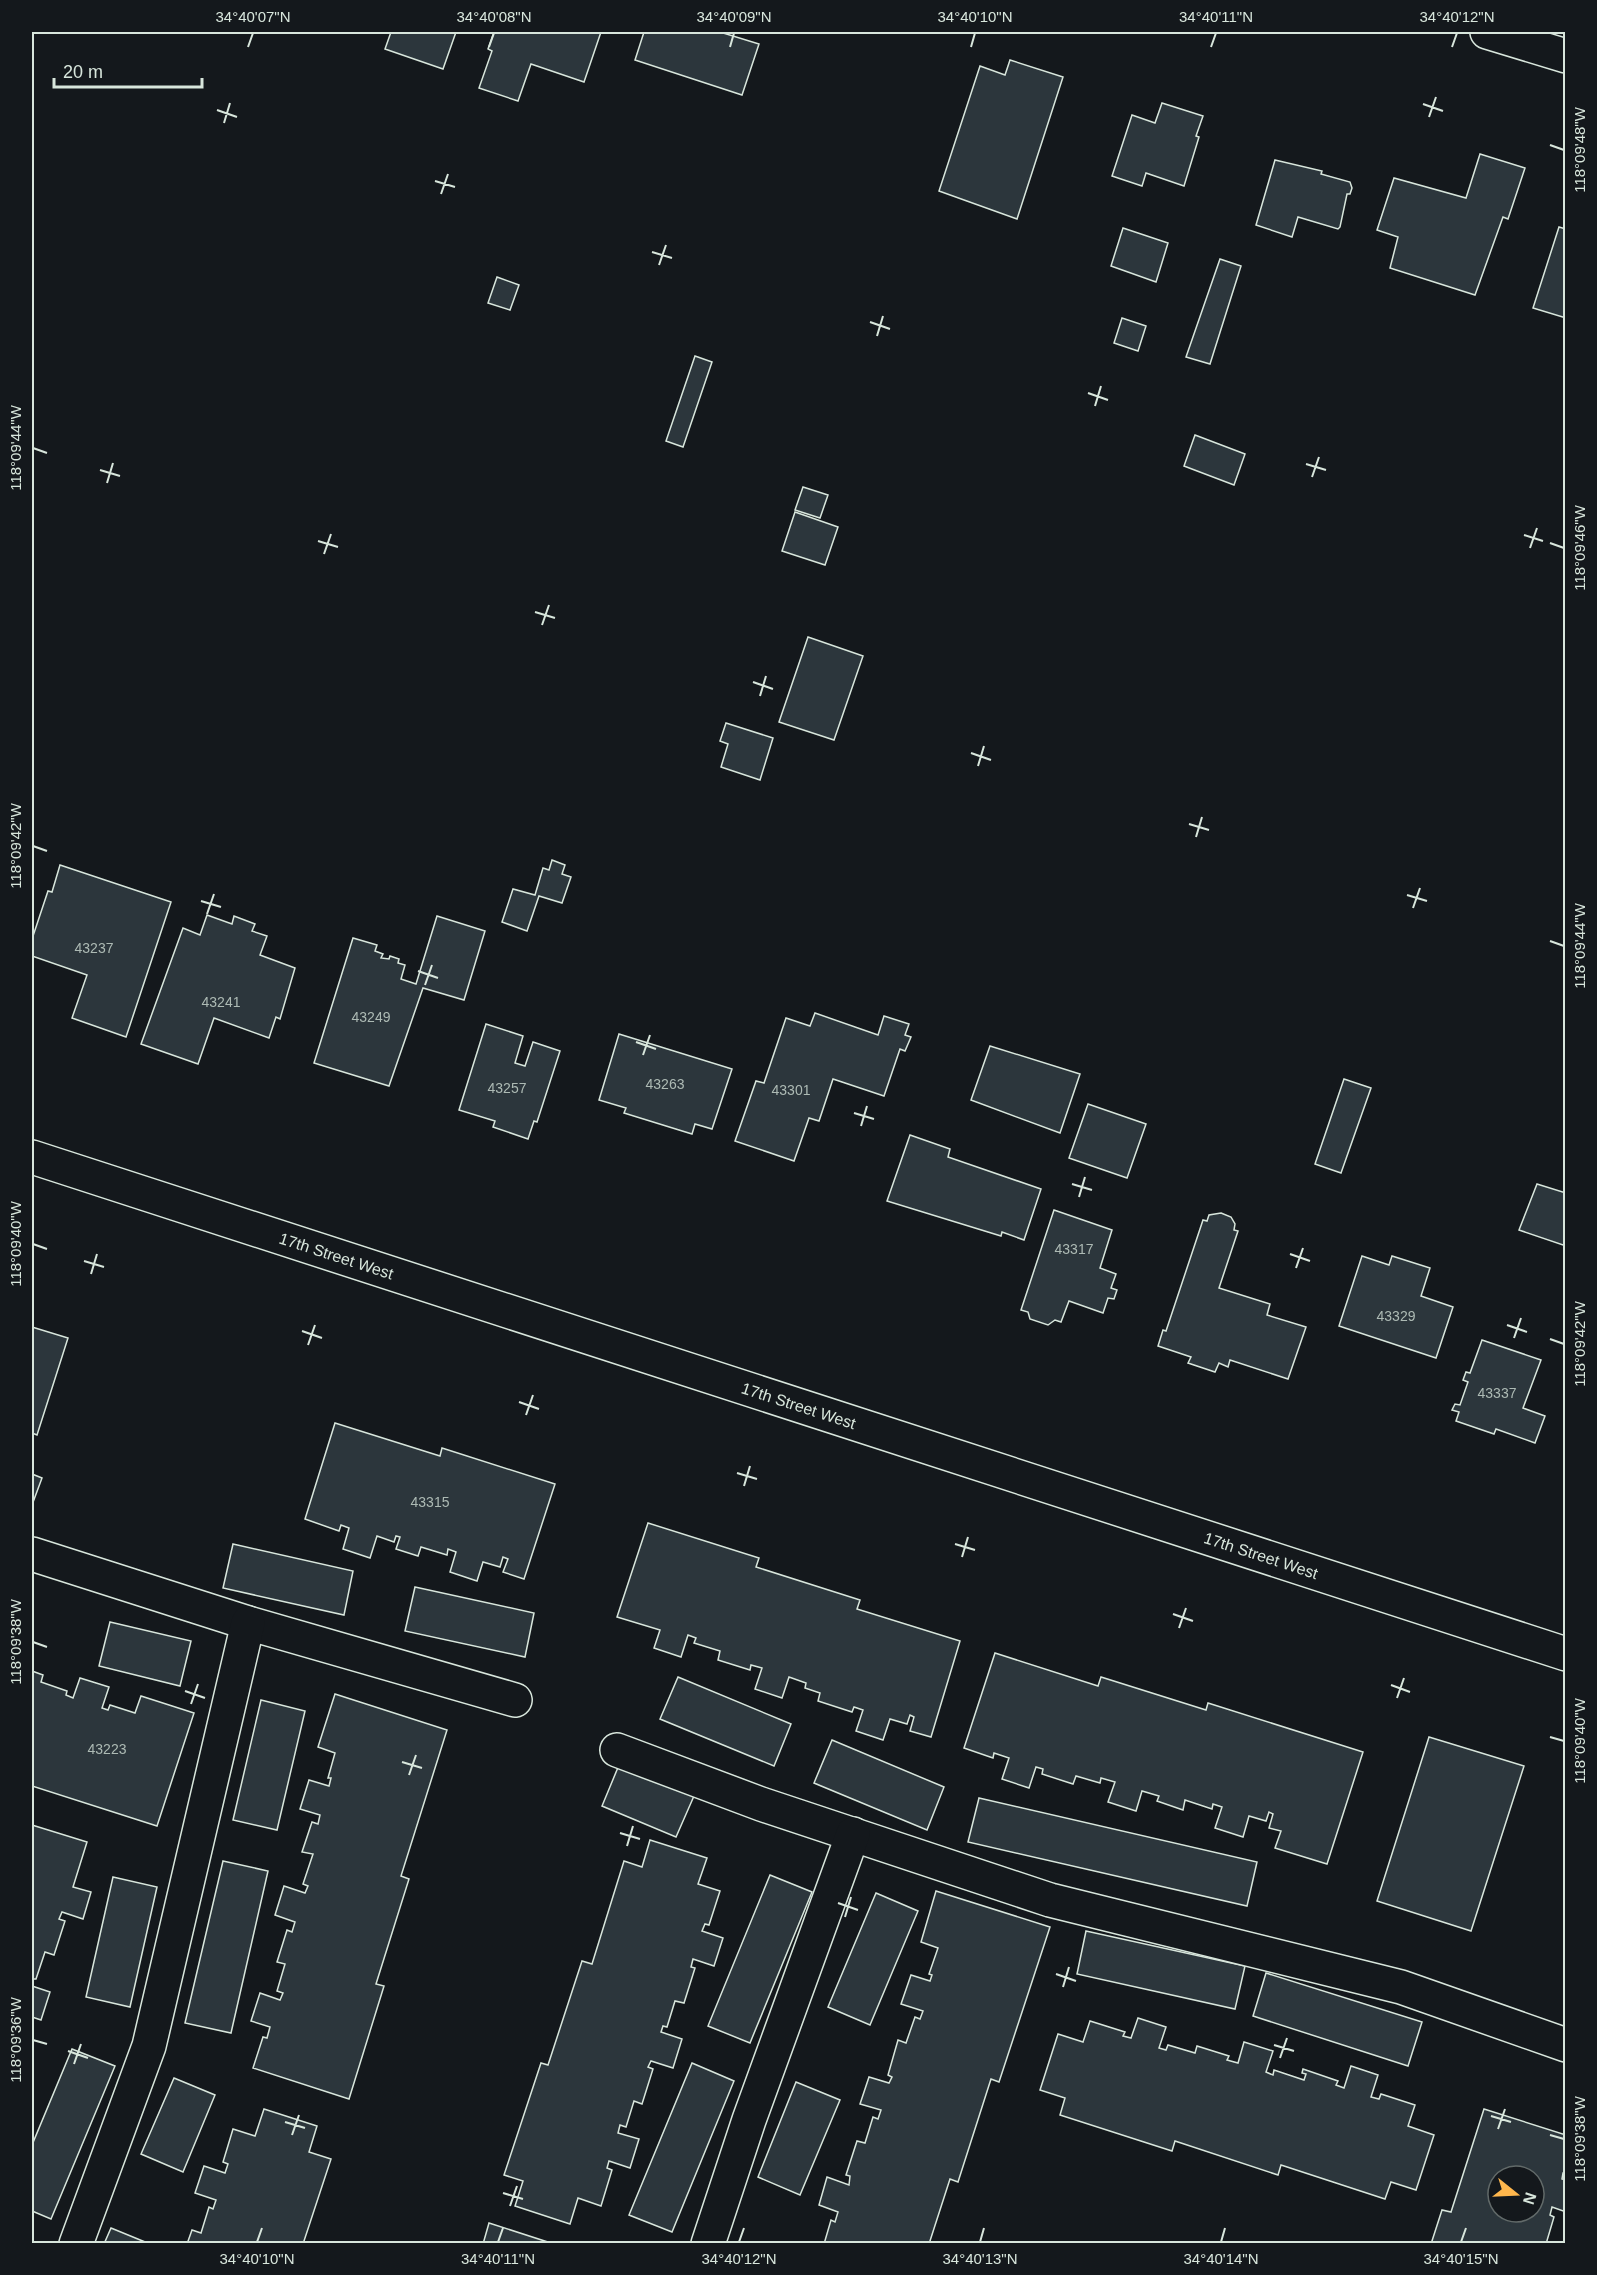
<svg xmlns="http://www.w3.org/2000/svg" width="1597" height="2275" font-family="Helvetica,sans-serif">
<rect width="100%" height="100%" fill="#14181c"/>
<!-- building -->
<g fill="#2c363c" stroke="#d8e6dc" stroke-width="1.5" fill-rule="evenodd">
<path d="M391,32H456L443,69L385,49Z"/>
<path d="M494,32H601L584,82L531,64L518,101L479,88L492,51L488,49Z"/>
<path d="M644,32H720L759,44L742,95L635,60Z"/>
<path d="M1010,60L1063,77L1017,219L939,191L980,66L1005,75Z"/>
<path d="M1162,103L1203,116L1196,136L1199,137L1184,186L1146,173L1142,186L1112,176L1132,115L1155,123Z"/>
<path d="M1480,154L1525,168L1508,219L1503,217L1475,295L1390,268L1398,237L1377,230L1394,178L1466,198Z"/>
<path d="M1275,160L1322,171L1321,174L1350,182L1352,188L1350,194H1347L1340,227L1338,229L1298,217L1292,237L1256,225Z"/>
<path d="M1559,227L1566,229V318L1533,308Z"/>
<path d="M1123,228L1168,243L1156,282L1111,266Z"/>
<path d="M1220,259L1241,266L1210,364L1186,357Z"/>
<path d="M497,277L519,285L510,310L488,303Z"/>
<path d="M1122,318L1146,326L1138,351L1114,343Z"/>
<path d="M695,356L712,362L683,447L666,441Z"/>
<path d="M1195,435L1245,454L1234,485L1184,466Z"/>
<path d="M803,487L828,495L820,518L795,510Z"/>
<path d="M795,512L838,527L825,565L782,551Z"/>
<path d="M808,637L863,656L834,740L779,722Z"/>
<path d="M726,723L773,738L760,780L721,767L728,744L720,741Z"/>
<path d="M552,860L565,865L562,874L571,877L562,903L539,896L527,931L502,922L513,889L535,895L543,868L549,870Z"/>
<path d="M60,865L171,902L126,1037L72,1018L87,975L32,956V939L48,891L52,892Z"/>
<path d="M207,915L232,924L234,916L255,924L252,931L267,936L260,955L295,968L280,1019L276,1017L269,1038L214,1018L198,1064L141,1044L183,928L200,935Z"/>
<path d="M437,916L485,931L464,1000L423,988L389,1086L314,1063L353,938L377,945L375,951L383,954L381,958L389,959L390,956L399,959L398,963L405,965L401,979L416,984Z"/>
<path d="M815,1013L878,1035L884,1016L909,1024L905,1035L911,1037L905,1051L900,1049L884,1096L833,1079L819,1121L809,1118L794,1161L735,1141L756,1081L764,1083L786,1018L810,1026Z"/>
<path d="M486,1024L523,1036L515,1063L525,1066L533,1042L560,1051L537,1122L534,1121L528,1139L493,1127L495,1121L459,1110Z"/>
<path d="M619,1034L732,1069L712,1129L695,1124L692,1134L624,1113L626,1108L599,1100Z"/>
<path d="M990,1046L1080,1074L1060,1133L971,1100Z"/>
<path d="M1344,1079L1371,1088L1341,1173L1315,1164Z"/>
<path d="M1088,1104L1146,1124L1127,1178L1069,1158Z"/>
<path d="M910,1135L950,1149L948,1157L1041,1189L1024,1240L1002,1232L1001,1236L887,1201Z"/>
<path d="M1537,1184L1566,1193V1246L1519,1230Z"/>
<path d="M1054,1210L1112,1230L1100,1268L1116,1274L1111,1288L1117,1290L1114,1299L1108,1298L1103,1313L1069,1301L1061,1322L1055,1320L1048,1325L1030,1319L1028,1312L1021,1310Z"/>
<path d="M1221,1213L1231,1217L1235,1224L1234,1230L1238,1231L1219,1288L1270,1304L1267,1315L1306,1327L1288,1379L1230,1360L1228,1367L1219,1363L1215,1372L1188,1363L1191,1357L1158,1346L1163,1330L1166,1331L1203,1220L1207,1221L1209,1215Z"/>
<path d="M1362,1256L1389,1265L1392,1256L1430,1268L1421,1296L1453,1307L1436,1358L1339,1326Z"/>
<path d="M32,1327L68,1338L37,1435L32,1433Z"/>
<path d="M1482,1340L1541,1360L1523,1408L1545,1416L1535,1443L1496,1429L1494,1434L1456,1421L1459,1412L1452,1410L1455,1404L1460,1405L1468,1382L1463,1380L1466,1372L1470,1373Z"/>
<path d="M335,1423L440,1456L442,1448L555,1484L524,1579L503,1572L508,1559L503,1557L500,1567L483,1562L477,1581L450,1572L456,1552L448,1549L447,1555L421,1547L418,1556L396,1549L400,1537L396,1536L394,1542L377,1536L370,1558L343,1549L349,1528L341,1525L339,1531L305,1519Z"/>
<path d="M32,1474L42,1478L32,1505Z"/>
<path d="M648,1523L759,1558L756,1567L860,1600L857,1609L960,1641L931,1737L910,1731L914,1717L910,1715L907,1724L890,1719L883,1740L856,1731L863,1710L854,1707L852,1712L818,1701L820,1693L805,1688L806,1683L789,1677L782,1698L755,1689L762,1668L751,1665L750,1670L718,1660L720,1651L694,1643L696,1638L688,1635L681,1657L654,1648L660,1630L617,1617Z"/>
<path d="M233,1544L353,1571L344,1615L223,1588Z"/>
<path d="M415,1587L534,1613L525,1657L405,1631Z"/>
<path d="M110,1622L191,1641L180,1686L99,1666Z"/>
<path d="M995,1653L1098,1686L1101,1677L1206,1710L1208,1703L1363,1752L1327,1864L1275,1848L1281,1831L1269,1828L1273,1814L1269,1812L1266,1821L1249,1816L1243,1837L1215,1828L1222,1807L1213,1804L1212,1809L1185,1800L1183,1810L1157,1801L1159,1796L1142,1791L1136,1811L1108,1802L1115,1782L1101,1778L1100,1783L1076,1776L1073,1784L1042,1774L1043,1769L1036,1767L1029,1788L1002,1779L1009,1758L994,1753L993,1758L964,1748Z"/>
<path d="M32,1671L43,1675L41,1682L67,1691L66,1695L73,1698L80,1678L109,1687L102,1708L108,1710L110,1705L135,1713L141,1696L194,1713L157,1826L32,1786Z"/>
<path d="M678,1677L791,1724L774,1766L660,1719Z"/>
<path d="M335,1694L447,1730L401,1876L409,1879L376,1984L384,1986L349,2099L253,2068L263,2037L267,2038L270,2027L251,2021L260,1993L280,2000L283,1993L277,1991L285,1964L277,1962L287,1930L292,1932L295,1922L275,1915L284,1886L305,1893L308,1886L303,1884L313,1854L302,1852L312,1822L318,1824L320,1815L300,1809L309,1780L329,1786L331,1778H328L335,1753L318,1747Z"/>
<path d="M261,1700L305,1711L277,1830L233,1820Z"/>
<path d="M1429,1737L1524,1766L1471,1931L1377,1901Z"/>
<path d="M832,1740L944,1787L927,1830L814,1783Z"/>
<path d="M619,1765L694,1796L676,1837L602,1806Z"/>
<path d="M979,1798L1257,1862L1247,1906L968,1842Z"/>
<path d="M32,1825L87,1842L73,1887L91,1892L83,1919L62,1912L59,1919L65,1921L54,1955L45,1952L36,1979H32Z"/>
<path d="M650,1840L707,1858L698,1884L720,1891L709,1925L705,1924L702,1931L723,1938L714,1966L693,1959L691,1967L695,1968L684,2003L675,2001L667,2027L663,2026L661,2032L682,2039L673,2068L651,2061L648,2067L653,2069L642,2104L634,2101L626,2127L620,2125L618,2133L639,2139L630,2168L609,2161L607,2168L612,2170L601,2206L578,2198L570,2224L515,2206L523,2181L504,2175L541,2063L548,2065L582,1961L592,1964L624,1861L642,1867Z"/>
<path d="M223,1861L268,1871L231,2033L185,2023Z"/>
<path d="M770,1875L812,1892L750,2043L708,2026Z"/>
<path d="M113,1877L157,1887L130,2007L86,1997Z"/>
<path d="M936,1891L1050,1927L999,2082L991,2079L958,2182L950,2179L929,2244H824L831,2220L835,2222L838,2212L819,2205L827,2177L849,2185L850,2176L846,2175L857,2141L865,2143L873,2117L878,2119L881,2110L860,2104L869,2077L889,2083L892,2077L888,2075L898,2040L906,2043L915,2017L920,2019L923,2011L901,2004L911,1975L930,1981L932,1975L929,1974L938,1948L921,1942Z"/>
<path d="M876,1893L918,1911L870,2025L828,2007Z"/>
<path d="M1086,1931L1245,1966L1235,2009L1077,1974Z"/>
<path d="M1266,1973L1422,2022L1408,2066L1253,2016Z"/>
<path d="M32,1986L50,1992L41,2020L32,2017Z"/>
<path d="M1138,2018L1166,2027L1159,2048L1166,2050L1168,2045L1195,2053L1197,2046L1229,2056L1227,2060L1238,2063L1244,2042L1273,2051L1266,2072L1273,2075L1274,2070L1304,2080L1306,2074L1302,2073L1303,2069L1338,2081L1336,2085L1344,2088L1351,2066L1378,2075L1371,2097L1379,2099L1381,2094L1415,2105L1408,2126L1434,2135L1416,2190L1391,2182L1385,2199L1281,2165L1278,2175L1175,2141L1172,2151L1060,2115L1065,2098L1040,2090L1058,2034L1083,2042L1090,2021L1125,2032L1123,2036L1131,2038Z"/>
<path d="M72,2049L115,2066L51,2219L32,2211V2145Z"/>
<path d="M692,2063L734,2081L672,2232L629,2215Z"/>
<path d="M174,2078L215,2095L183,2172L141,2154Z"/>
<path d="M796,2082L840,2100L800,2195L758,2177Z"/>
<path d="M264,2109L317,2126L309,2152L331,2159L303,2244H187L192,2230L201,2233L209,2207L213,2209L216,2200L195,2193L204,2166L225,2173L228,2164L223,2162L233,2129L255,2136Z"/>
<path d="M1484,2109L1566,2135V2173H1563L1562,2179L1566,2180V2212L1552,2207L1550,2215L1554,2217L1546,2244H1431L1442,2210L1451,2212ZM1498,2176H1534V2212H1498Z"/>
<path d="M489,2223L554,2244H483Z"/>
<path d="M111,2228L150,2244H104Z"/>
</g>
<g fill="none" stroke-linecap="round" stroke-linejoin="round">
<defs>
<g id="minor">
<path d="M1487,32L1566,56"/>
<path d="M32,1554L248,1623L515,1700"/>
<path d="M617,1750L761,1804L1050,1900L1401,1987L1566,2045"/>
<path d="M76,2244L149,2046L248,1623"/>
<path d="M708,2244L749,2120L853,1834"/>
</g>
<g id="tertiary">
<path id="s1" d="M32,1157L1566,1654"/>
</g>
</defs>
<!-- minor casing -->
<use href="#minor" stroke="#d8e6dc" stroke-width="36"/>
<!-- tertiary casing -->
<use href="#tertiary" stroke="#d8e6dc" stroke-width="36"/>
<!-- minor -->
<use href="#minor" stroke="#14181c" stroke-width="33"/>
<!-- tertiary -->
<use href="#tertiary" stroke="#14181c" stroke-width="33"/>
</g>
<!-- ticks -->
<path fill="none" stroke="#d8e6dc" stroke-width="2" d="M248,47L253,33M489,47L494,33M730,47L734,33M971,47L975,33M1211,47L1216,33M1452,47L1457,33M1423,104L1443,111M217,110L237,117M1429,117L1436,97M224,123L230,103M1550,145L1564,150M435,181L455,187M441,194L448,174M652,252L672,258M659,265L666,245M870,322L890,329M877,336L883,316M1088,393L1108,400M1095,406L1101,386M33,448L47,453M1306,464L1326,470M100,470L120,476M1312,477L1319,457M107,483L113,463M1524,535L1543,541M318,541L338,547M1550,543L1564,548M1530,548L1537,528M324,554L331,534M535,612L555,618M542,625L549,605M753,682L773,689M760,696L766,676M971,753L991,760M978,766L984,746M1189,824L1209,830M1196,837L1202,817M33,846L47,851M1407,895L1427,901M201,901L221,907M1413,908L1420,888M207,914L214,894M1550,941L1564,946M418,971L438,978M425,985L432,965M636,1042L656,1049M643,1055L650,1035M854,1113L874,1119M861,1126L867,1106M1072,1184L1092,1190M1079,1197L1085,1177M33,1244L47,1249M1290,1254L1310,1261M84,1261L104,1267M1296,1268L1303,1248M91,1274L97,1254M1507,1325L1527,1332M302,1331L322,1338M1514,1338L1521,1318M1550,1339L1564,1344M308,1345L315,1325M519,1402L539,1409M526,1415L533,1395M737,1473L757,1479M744,1486L750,1466M955,1544L975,1550M962,1557L968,1537M1173,1614L1193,1621M1179,1628L1186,1608M33,1642L47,1647M1391,1685L1410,1692M185,1691L205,1698M1397,1698L1404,1678M191,1704L198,1684M1550,1737L1564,1741M402,1762L422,1768M409,1775L416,1755M620,1833L640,1839M627,1846L633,1826M838,1903L858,1910M845,1917L851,1897M1056,1974L1076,1981M1063,1987L1069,1967M33,2040L47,2044M1274,2045L1294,2051M68,2051L88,2058M1280,2058L1287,2038M74,2064L81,2044M1491,2116L1511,2122M285,2122L305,2128M1498,2129L1505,2109M292,2135L299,2115M1550,2135L1564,2139M503,2193L523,2199M510,2206L517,2186M257,2242L262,2228M498,2242L503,2228M739,2242L744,2228M980,2242L984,2228M1221,2242L1225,2228M1461,2242L1466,2228"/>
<g text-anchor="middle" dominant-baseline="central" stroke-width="4.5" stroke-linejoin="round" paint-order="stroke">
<!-- number labels -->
<g font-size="14" fill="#adbab4">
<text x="94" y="948">43237</text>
<text x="221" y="1002">43241</text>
<text x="371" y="1017">43249</text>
<text x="665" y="1084">43263</text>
<text x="507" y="1088">43257</text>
<text x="791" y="1090">43301</text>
<text x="1074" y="1249">43317</text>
<text x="1396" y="1316">43329</text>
<text x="1497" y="1393">43337</text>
<text x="430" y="1502">43315</text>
<text x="107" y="1749">43223</text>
</g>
<!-- street labels -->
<g font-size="16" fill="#d8e6dc" stroke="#14181c">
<text stroke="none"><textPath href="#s1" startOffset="320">17th Street West</textPath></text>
<text stroke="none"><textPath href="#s1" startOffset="806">17th Street West</textPath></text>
<text stroke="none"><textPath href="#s1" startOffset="1292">17th Street West</textPath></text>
</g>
</g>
<!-- border -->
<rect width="1597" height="2275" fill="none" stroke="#14181c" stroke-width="66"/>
<!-- north arrow -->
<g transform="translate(1516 2194) rotate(108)"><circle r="28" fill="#14181c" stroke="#626a69" stroke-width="1.5"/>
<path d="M0-4.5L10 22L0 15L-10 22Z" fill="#ffb74d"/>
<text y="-9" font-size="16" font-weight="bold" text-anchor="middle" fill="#d8e6dc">N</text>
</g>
<!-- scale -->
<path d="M54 78v9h148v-9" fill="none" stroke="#d8e6dc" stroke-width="3"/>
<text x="63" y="78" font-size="18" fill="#d8e6dc" stroke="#14181c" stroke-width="4.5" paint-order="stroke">20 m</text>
<rect x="33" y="33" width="1531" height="2209" fill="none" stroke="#d8e6dc" stroke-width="2"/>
<g font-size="15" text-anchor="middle" fill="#d8e6dc">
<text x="253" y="22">34°40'07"N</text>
<text x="494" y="22">34°40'08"N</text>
<text x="734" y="22">34°40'09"N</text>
<text x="975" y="22">34°40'10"N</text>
<text x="1216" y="22">34°40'11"N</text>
<text x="1457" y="22">34°40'12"N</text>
<text transform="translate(1580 150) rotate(-90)" y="5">118°09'48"W</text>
<text transform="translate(16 448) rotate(-90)" y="5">118°09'44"W</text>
<text transform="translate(1580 548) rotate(-90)" y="5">118°09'46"W</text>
<text transform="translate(16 846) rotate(-90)" y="5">118°09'42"W</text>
<text transform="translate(1580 946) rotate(-90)" y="5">118°09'44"W</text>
<text transform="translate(16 1244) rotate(-90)" y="5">118°09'40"W</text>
<text transform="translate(1580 1344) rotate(-90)" y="5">118°09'42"W</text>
<text transform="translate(16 1642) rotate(-90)" y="5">118°09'38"W</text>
<text transform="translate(1580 1741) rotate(-90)" y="5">118°09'40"W</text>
<text transform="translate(16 2040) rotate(-90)" y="5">118°09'36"W</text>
<text transform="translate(1580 2139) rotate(-90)" y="5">118°09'38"W</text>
<text x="257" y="2264">34°40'10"N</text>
<text x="498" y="2264">34°40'11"N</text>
<text x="739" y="2264">34°40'12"N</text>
<text x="980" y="2264">34°40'13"N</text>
<text x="1221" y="2264">34°40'14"N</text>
<text x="1461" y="2264">34°40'15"N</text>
</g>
</svg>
